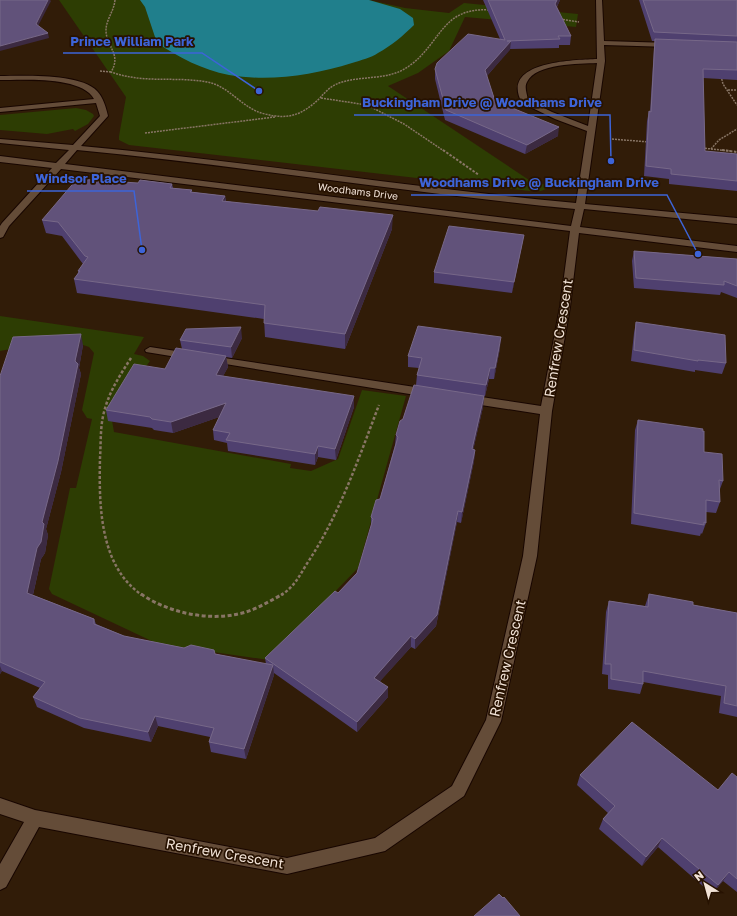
<svg xmlns="http://www.w3.org/2000/svg" width="737" height="916" font-family="'Golos Text',sans-serif">
<rect width="100%" height="100%" fill="#311c08"/>
<!-- green -->
<g fill="#2d3d03">
<path d="M59,0H369L405,8L449,13L464,3L578,14L576,27L465,17L449,51L418,73L388,86L532,182L553,186L541,191H530L129,145L119,140V136L126,97Z"/>
<path d="M76,108L86,110L93,114L94,116L88,124L75,131L73,129L47,134L0,130V115Z"/>
<path d="M0,316L144,337L134,354L143,356L150,361L111,415L114,432L291,464L290,468L311,471L338,459L362,390L406,396L358,568L269,660L158,644L52,594L49,589L70,488H76L92,419L87,418L82,410L94,353L89,347L83,345L16,348L0,351Z"/>
</g>
<!-- water -->
<path fill="#207f8c" d="M140,0H369L400,9L413,18L414,25C404,35 391,46 378,53C371,58 361,60 352,63C313,75 270,82 229,75C202,70 179,57 157,43L145,7Z"/>
<g fill="none" stroke-linecap="round" stroke-linejoin="round">
<defs>
<g id="minor">
<path d="M596,0H602L604,41L670,43L673,45L670,47L604,45L605,61L585,204L737,218V224L584,209L580,227L737,246V252L579,233L570,307L552,411L537,556L501,721L464,796L385,851L287,874L39,827L6,887L0,890V864L24,822L0,814V798L35,810L287,858L375,838L452,786L486,720L523,556L540,414L468,403L464,402L462,399L464,396L468,395L541,406L560,307L570,231L61,169L9,226L3,237L0,238V226L2,223L52,168L0,162V156L56,163L69,150L0,143V139L73,145L100,116L96,103L0,112V108L94,99C82,76 23,80 0,80V76C23,76 80,73 97,91C103,97 106,107 108,116L81,146C247,161 411,188 576,203L587,131L555,119L522,103C499,61 574,60 597,59ZM597,63L588,126L552,112L528,100C527,94 524,87 527,82C536,63 579,64 597,63ZM77,150C244,166 409,193 575,209L571,226L65,164Z"/>
<path d="M150,347L189,353L194,356L189,359L146,352L145,350Z"/>
<path d="M211,356L428,389L432,390L434,393L432,396L428,397L207,361L206,359L207,357Z"/>
</g>
</defs>
<!-- minor casing -->
<use href="#minor" stroke="#180600" stroke-width="2"/>
<!-- path-far3 -->
<g stroke="#887565" stroke-width="1.5" stroke-dasharray="2 1" stroke-linecap="butt">
<path d="M115,0C114,11 106,20 106,30C106,47 122,54 111,72C145,84 174,76 207,82C230,86 242,109 265,114C289,120 302,115 320,98C325,92 331,86 339,83C362,75 389,81 409,66C441,44 441,7 489,10"/>
<path d="M560,19L579,22"/>
<path d="M100,71L111,72"/>
<path d="M721,76L723,84L737,105"/>
<path d="M728,90H737"/>
<path d="M321,98L367,105L404,124L444,151"/>
<path d="M145,133L275,117"/>
<path d="M612,139L649,142"/>
<path d="M702,148L730,151"/>
<path d="M711,149L719,140L737,129"/>
</g>
<!-- path-far2 -->
<g stroke="#887565" stroke-width="2" stroke-dasharray="2.5 1.5" stroke-linecap="butt">
<path d="M443,150L479,175"/>
<path d="M722,150L737,152"/>
</g>
<!-- path-far1 -->
<g stroke="#887565" stroke-width="2.5" stroke-dasharray="3 2" stroke-linecap="butt">
<path d="M131,358C120,375 109,392 104,412C100,427 101,443 100,458C99,504 99,566 142,595"/>
<path d="M281,595C293,588 299,577 306,565C339,516 358,460 379,405"/>
</g>
<!-- path -->
<path stroke="#887565" stroke-width="3" stroke-dasharray="4 2.5" stroke-linecap="butt" d="M141,594C167,612 206,621 238,614C254,611 268,602 283,594"/>
<!-- minor -->
<use href="#minor" fill="#644c38" fill-rule="evenodd"/>
</g>
<!-- wall -->
<g fill="#4f406f">
<path d="M483,0H560L557,7L571,36L570,45H559V48L510,49L487,76L495,101L558,136L525,154L445,120L435,79V69L500,39Z"/>
<path d="M639,0H737V80L703,78L705,151L737,154V191L669,184V179L644,176L647,121L649,111L650,112L654,48L655,41H652Z"/>
<path d="M138,183L172,184L173,188L192,190V192L225,196L226,201L392,229L345,349L265,337L264,319L77,293L74,279L78,273V271L83,264L62,236L46,233L42,220Z"/>
<path d="M524,235L522,245L512,293L434,283V272Z"/>
<path d="M634,251L737,259V298L721,292L720,295L634,288L632,261Z"/>
<path d="M636,322L726,363L722,374L695,370V372L631,361L634,333Z"/>
<path d="M242,338L232,358L226,357L228,367L223,376L354,407L336,460L318,457L315,465L228,451L227,443L214,440L213,430L219,417L173,433L154,430L152,428L108,421L106,410L165,369L182,349L180,340Z"/>
<path d="M83,345L79,368L81,374L61,472L46,529L48,535L45,553L41,559L33,595L94,619L96,624L124,636L266,664L265,658L338,593L357,573L371,528V517L380,499L395,445L396,435L403,419L416,385L417,375L419,368L408,367V356L500,348L494,379H489L485,396H484L483,407L473,450H475L474,461L461,523L457,522L436,626L415,649L411,647L380,681L388,697L357,732L274,673V675L246,759L211,752L209,742L210,737L158,726L151,742L84,728L37,707L33,697L40,688L2,671L0,674V376Z"/>
<path d="M638,420L704,452L723,481L720,489V502L716,513L706,512V523L702,534L701,533L700,536L631,524L635,430Z"/>
<path d="M649,594L693,605L737,613V717L719,713L721,696L643,682V684L640,694L608,689V675L602,674L606,612L609,601L645,606Z"/>
<path d="M580,775L718,790L737,777V892L723,881L712,894L658,847L642,866L599,829L603,819L608,813L577,785Z"/>
</g>
<!-- shaded-wall -->
<g fill="#3c2a41">
<path d="M48,0H50L51,1L37,28L36,24Z"/>
<path d="M557,0H560L554,13L555,4Z"/>
<path d="M48,33L49,38L0,51V46Z"/>
<path d="M511,41L510,50L484,79L485,70Z"/>
<path d="M559,127L558,136L525,154L527,145Z"/>
<path d="M225,196L226,210L222,201Z"/>
<path d="M393,215L392,229L345,349V334Z"/>
<path d="M524,235L522,245L512,293L514,282Z"/>
<path d="M241,327L242,338L232,358L231,347Z"/>
<path d="M81,334L83,345L79,368L81,374L61,472L46,529L48,535L45,553L41,559L31,603L27,593L37,548L42,522Z"/>
<path d="M501,337L500,348L494,379L495,368Z"/>
<path d="M226,356L228,367L218,386L216,375Z"/>
<path d="M490,368L489,379L485,396L486,385Z"/>
<path d="M354,396V407L336,460L335,449Z"/>
<path d="M484,396L483,407L471,460L472,449Z"/>
<path d="M226,403L228,414L173,433L171,422Z"/>
<path d="M318,446V457L315,465V454Z"/>
<path d="M475,450L474,461L461,523L462,512Z"/>
<path d="M458,511L457,522L436,626L415,649V639Z"/>
<path d="M411,636V647L374,688V678Z"/>
<path d="M273,665L274,675L246,759L244,749Z"/>
<path d="M0,666L2,671L0,674Z"/>
<path d="M388,687V697L357,732V722Z"/>
<path d="M155,716L158,726L151,742L148,732Z"/>
<path d="M662,838L658,847L642,866L646,857Z"/>
<path d="M729,872L723,881L712,894L718,885Z"/>
</g>
<!-- building -->
<g fill="#61527a" stroke="#776888">
<path d="M0,0H48L36,24L48,33L0,46Z"/>
<path d="M488,0H557L555,4L571,36H558L560,39L507,41H511L485,70L495,101L559,127L527,145L446,110L435,69L437,63L468,34L505,40Z"/>
<path d="M643,0H737V36L654,32Z"/>
<path d="M655,39L737,42V70L703,69L705,151L737,154V181L671,174V169L646,166L649,111L651,112Z"/>
<path d="M77,179L138,183L140,180L172,184L170,188L192,190L190,192L225,196L222,201L318,211L320,207L393,215L345,334L264,323L265,305L74,279L80,271H78L88,257L85,256L58,222L42,220Z"/>
<path d="M449,226L524,235L514,282L434,272Z"/>
<path d="M634,251L737,259V286L724,281V285L636,278Z"/>
<path d="M636,322L725,335L726,363L698,360V361L634,350Z"/>
<path d="M418,326L501,337L495,368H490L486,385L417,375L422,358L408,356Z"/>
<path d="M241,327L231,347L180,340L186,329Z"/>
<path d="M81,334L75,361L78,364L58,461L42,522L44,524L41,542L37,548L27,593L94,619V624L124,636L184,648L191,645L214,650L215,654L273,665L244,749L209,742L214,728L155,716L148,732L80,718L33,697L45,682L0,662V376L13,337Z"/>
<path d="M176,348L226,356L216,375L354,396L335,449L318,446L315,454L226,440L230,433L213,430L226,403L171,422L152,419L150,417L106,410L134,364L165,369Z"/>
<path d="M414,385L484,396L472,449L475,450L462,512L458,511L437,615L415,639L411,636L374,678L388,687L357,722L265,658L335,591L338,593L357,573L373,519L371,517L376,500L380,499L398,437L396,435L400,421L403,419Z"/>
<path d="M638,420L703,429L702,431H704V452L722,454L723,481L719,480L720,502L706,500V523L704,522V525L634,513Z"/>
<path d="M649,594L693,602V605L737,613V706L724,703L726,686L643,671V684L611,679V664H605L609,601L648,607Z"/>
<path d="M632,722L718,790L732,773L737,777V879L729,872L718,885L662,838L646,857L603,819L615,806L580,775Z"/>
<path d="M499,894L503,898L504,897L520,916H474Z"/>
</g>
<g text-anchor="middle" dominant-baseline="central" stroke-width="3.5" stroke-linejoin="round" paint-order="stroke">
<!-- far-street labels -->
<g font-size="10" fill="#f1e2d6" stroke="#271201">
<text transform="translate(358 191) rotate(7)">Woodhams Drive</text>
</g>
<!-- near-street labels -->
<g font-size="14" fill="#f1e2d6" stroke="#271201">
<text transform="translate(558 338) rotate(-81)">Renfrew Crescent</text>
<text transform="translate(507 658) rotate(-77)">Renfrew Crescent</text>
<text transform="translate(225 853) rotate(10)">Renfrew Crescent</text>
</g>
</g>
<!-- callouts -->
<path fill="none" stroke="#3d64d8" stroke-width="1.5" d="M259 91L202 53H63M611 161L610 115H354M142 250L134 191H27M698 254L667 195H411"/>
<g fill="#3d64d8" stroke="#271201" stroke-width="1.5">
<circle cx="259" cy="91" r="4"/>
<circle cx="611" cy="161" r="4"/>
<circle cx="142" cy="250" r="4"/>
<circle cx="698" cy="254" r="4"/>
</g>
<g font-size="13" text-anchor="middle" font-weight="bold" fill="#3d64d8" stroke="#271201" stroke-width="3.5" stroke-linejoin="round" paint-order="stroke">
<text x="132" y="46">Prince William Park</text>
<text x="482" y="107">Buckingham Drive @ Woodhams Drive</text>
<text x="81" y="183">Windsor Place</text>
<text x="539" y="187">Woodhams Drive @ Buckingham Drive</text>
</g>
<!-- north arrow -->
<g transform="translate(705 884) rotate(323)" stroke="#271201" stroke-width="3" paint-order="stroke">
<path d="M0-3L7 15L0 10L-7 15Z" fill="#f1e2d6"/>
<text y="-6" font-size="11" font-weight="bold" text-anchor="middle" fill="#f1e2d6">N</text>
</g>
</svg>
